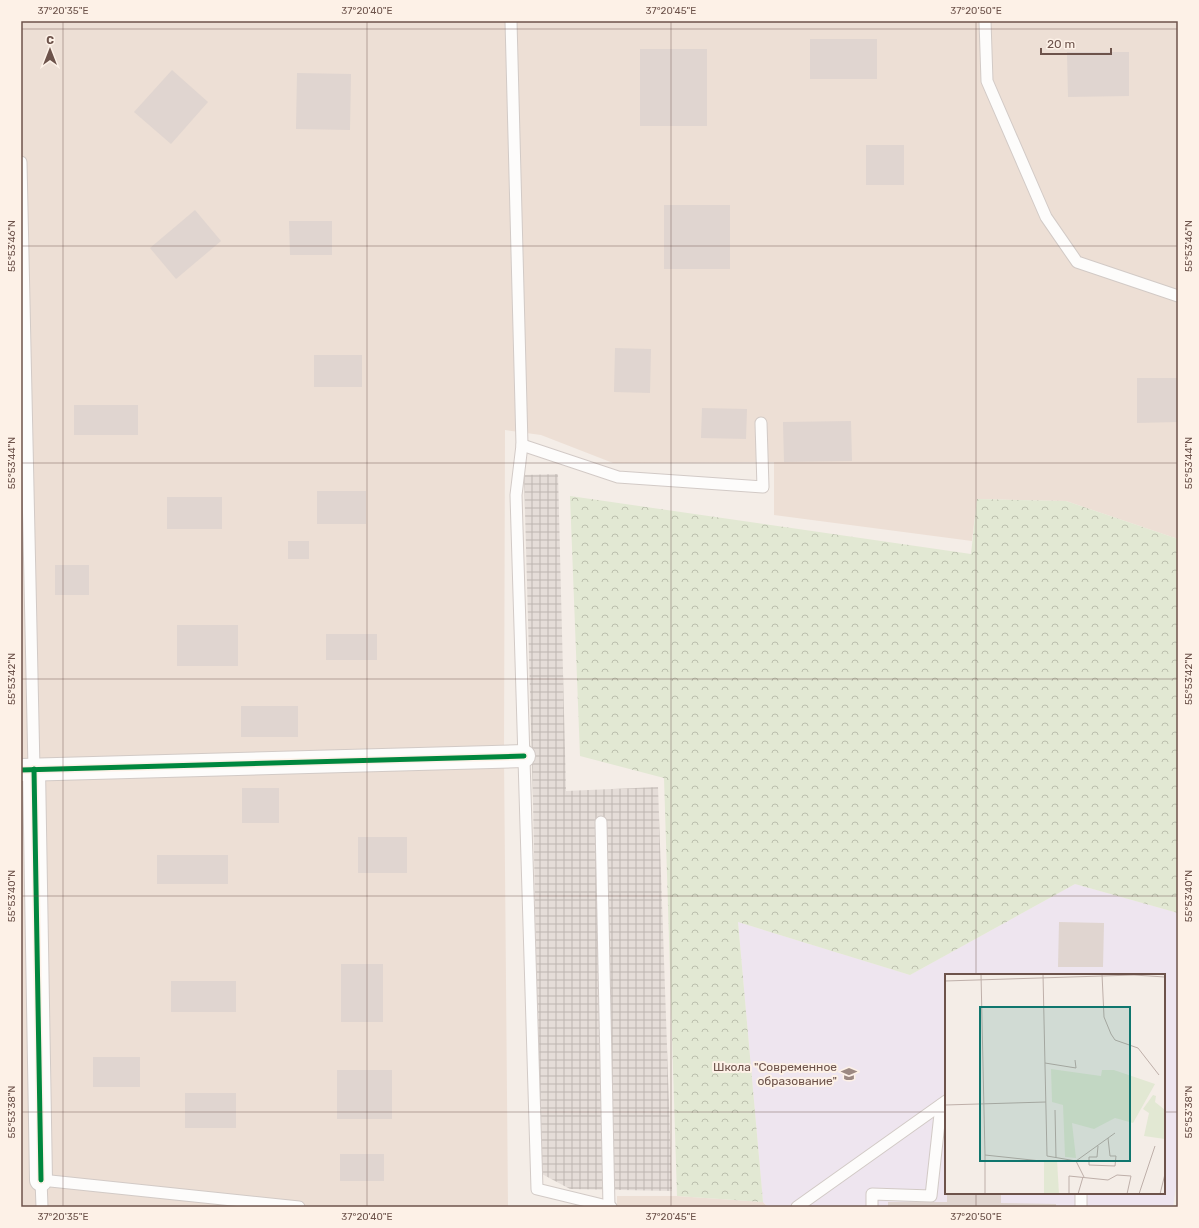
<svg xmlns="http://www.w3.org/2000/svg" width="1199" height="1228" font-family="Rubik,sans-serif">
<defs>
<pattern id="industrial-grid" width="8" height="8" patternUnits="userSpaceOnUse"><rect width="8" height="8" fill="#e5ddd8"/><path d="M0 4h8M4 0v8" fill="none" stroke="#beb6b1"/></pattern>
<pattern id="forest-crowns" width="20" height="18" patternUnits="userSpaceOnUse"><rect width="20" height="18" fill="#e2e8d3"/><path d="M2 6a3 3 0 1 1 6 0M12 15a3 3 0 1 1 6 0" fill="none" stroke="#bbbfad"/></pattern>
</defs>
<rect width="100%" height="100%" fill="#f4ede7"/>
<!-- residential -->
<g fill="#eddfd5">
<path d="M21,21H1178V539L1066,501L977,499L972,541L774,515V462L613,463L541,435L505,430L504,756L508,1207H21Z"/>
<path d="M617,1196H677L763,1202L768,1207H617Z"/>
</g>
<!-- industrial -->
<path fill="url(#industrial-grid)" d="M558,474L566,791L658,787L672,1191L570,1189L540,1173L533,801L524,475Z"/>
<!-- education -->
<path fill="#eee5ef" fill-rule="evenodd" d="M1075,884L1178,913V1174L1173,1207H768L763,1202L738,922L910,975ZM946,975H1164V1193H946Z"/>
<!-- forest -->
<path fill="url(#forest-crowns)" d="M570,496L971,554L977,499L1066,501L1178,539V913L1075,884L910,975L738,922L763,1202L677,1196L664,778L580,756Z"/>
<!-- building -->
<g fill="#e0d5d0">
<rect x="810" y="39" width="67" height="40"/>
<rect x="640" y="49" width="67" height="77"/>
<path d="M1067,52H1129V96L1068,97Z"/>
<path d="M172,70L208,102L171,144L134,112Z"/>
<path d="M297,73L351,74L350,130L296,129Z"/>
<rect x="866" y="145" width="38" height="40"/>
<rect x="664" y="205" width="66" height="64"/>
<path d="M195,210L221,241L176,279L150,248Z"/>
<path d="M289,221H332V255H290Z"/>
<path d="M615,348L651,349L650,393L614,392Z"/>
<rect x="314" y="355" width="48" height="32"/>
<path d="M1137,378H1178V422L1137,423Z"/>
<rect x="74" y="405" width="64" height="30"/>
<path d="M702,408L747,409L746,439L701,438Z"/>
<path d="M851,421L852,461L784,462L783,422Z"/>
<rect x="317" y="491" width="49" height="33"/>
<rect x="167" y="497" width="55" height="32"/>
<rect x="288" y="541" width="21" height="18"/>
<rect x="55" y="565" width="34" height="30"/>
<rect x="177" y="625" width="61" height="41"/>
<rect x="326" y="634" width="51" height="26"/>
<rect x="241" y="706" width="57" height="31"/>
<rect x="242" y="788" width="37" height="35"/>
<rect x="358" y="837" width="49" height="36"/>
<rect x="157" y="855" width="71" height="29"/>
<path d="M1059,922L1104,923L1103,967H1058Z"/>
<rect x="341" y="964" width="42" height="58"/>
<rect x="171" y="981" width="65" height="31"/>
<rect x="93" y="1057" width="47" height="30"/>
<rect x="337" y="1070" width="55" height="49"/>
<rect x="185" y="1093" width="51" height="35"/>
<rect x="340" y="1154" width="44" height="27"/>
<path d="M947,1193H1001V1203L1056,1204V1207H888V1202H947Z"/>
</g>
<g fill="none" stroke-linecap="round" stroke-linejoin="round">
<defs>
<g id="service">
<path d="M511,21L522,445L516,495L537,1189L611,1207"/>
<path d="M985,21L987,81L1046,217L1077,262L1178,296"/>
<path d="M21,162L34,769"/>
<path d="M522,445L618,477L763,487L761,423"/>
<path d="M601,822L609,1207"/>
<path d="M42,1207L41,1180L299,1207"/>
<path d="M797,1207L946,1101"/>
<path d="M872,1207V1194L931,1196L941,1105"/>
<path d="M1081,1207V1193"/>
</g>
<g id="minor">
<path d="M34,769L41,1180"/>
<path d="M21,770L524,756"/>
</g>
</defs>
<!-- service casing -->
<use href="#service" stroke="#d2cac6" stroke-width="13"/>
<!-- minor casing -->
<use href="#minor" stroke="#d2cac6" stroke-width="24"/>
<!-- service -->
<use href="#service" stroke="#fdfcfb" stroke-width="11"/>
<!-- minor -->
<use href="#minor" stroke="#fdfcfb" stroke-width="22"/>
<defs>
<g id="cycleway">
<path d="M34,769L41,1180"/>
<path d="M21,770L524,756"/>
</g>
</defs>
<!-- cycleway casing -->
<use href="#cycleway" stroke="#fdf1e7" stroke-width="8"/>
<!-- cycleway -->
<use href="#cycleway" stroke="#00873e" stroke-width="5"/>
</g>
<!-- ticks -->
<path fill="none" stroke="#6d534b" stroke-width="1" stroke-opacity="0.45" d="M63,21V1207M367,21V1207M671,21V1207M976,21V975M21,29H1178M21,246H1178M21,463H1178M21,679H1178M21,896H1178M21,1112H946M1164,1112H1178M976,1193V1207"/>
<!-- icons -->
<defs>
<symbol id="school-bare" viewBox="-9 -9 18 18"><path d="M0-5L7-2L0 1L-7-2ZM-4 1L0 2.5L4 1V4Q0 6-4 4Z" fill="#9c8982" stroke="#fdf1e7" stroke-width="2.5" paint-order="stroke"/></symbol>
</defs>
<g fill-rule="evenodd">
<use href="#school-bare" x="838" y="1063" width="22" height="22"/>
</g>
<g text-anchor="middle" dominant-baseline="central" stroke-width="4" stroke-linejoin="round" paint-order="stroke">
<!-- poi labels -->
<g font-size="12" fill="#6d534b" stroke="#fdf1e7" text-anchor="end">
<text x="837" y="1067">Школа "Современное<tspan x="837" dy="14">образование"</tspan></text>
</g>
</g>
<!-- overview -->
<g transform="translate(945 974)">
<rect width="220" height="220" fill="#f4ede7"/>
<path d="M99,186H112L114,220H99Z" fill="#e2e8d3"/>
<path d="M106,95L156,102L157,96H169L210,110L188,149L170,144L149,155L127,149L131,184L120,183L118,131L107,128ZM208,121L211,122L210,128L220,136V165L199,162L204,139L198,135Z" fill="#e2e8d3"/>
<path fill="none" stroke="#beafa9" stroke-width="1" d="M36,0L40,181M98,0L102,182L131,187L139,203M157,0L159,43L166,60L170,66L193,74L214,101M0,7L189,1L220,3M100,89L131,94L130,86M0,131L101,128M110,136L111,184M153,172L152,183H144V191L170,192L171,182H165L163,164M131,187L170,159M40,220V181L96,187M124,220V202L163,206L172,201L186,202L182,220M133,220L138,203M194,220L210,172M215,220L220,200"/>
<path fill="#0f766e" fill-opacity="0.15" stroke="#0f766e" stroke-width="2" d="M35,33H185V187H35Z"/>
<rect width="220" height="220" fill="none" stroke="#6d534b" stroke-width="2"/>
</g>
<!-- border -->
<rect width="1199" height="1228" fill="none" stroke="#fdf1e7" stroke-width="44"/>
<!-- north arrow -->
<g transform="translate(50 50)" stroke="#fdf1e7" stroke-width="3" paint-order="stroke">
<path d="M0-3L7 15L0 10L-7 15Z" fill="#6d534b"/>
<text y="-6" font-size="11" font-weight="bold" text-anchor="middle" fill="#6d534b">С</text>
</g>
<!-- scale -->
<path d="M1041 48v6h70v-6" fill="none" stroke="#6d534b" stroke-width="2"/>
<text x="1047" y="48" font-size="12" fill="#6d534b" stroke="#fdf1e7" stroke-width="3" paint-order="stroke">20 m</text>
<rect x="22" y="22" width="1155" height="1184" fill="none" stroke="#6d534b" stroke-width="1.5"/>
<g font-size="10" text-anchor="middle" fill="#6d534b">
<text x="63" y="14">37°20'35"E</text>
<text x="367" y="14">37°20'40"E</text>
<text x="671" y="14">37°20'45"E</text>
<text x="976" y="14">37°20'50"E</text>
<text transform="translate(11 246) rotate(-90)" y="4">55°53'46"N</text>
<text transform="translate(1188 246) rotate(-90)" y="4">55°53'46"N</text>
<text transform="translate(11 463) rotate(-90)" y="4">55°53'44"N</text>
<text transform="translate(1188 463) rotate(-90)" y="4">55°53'44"N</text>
<text transform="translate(11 679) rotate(-90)" y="4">55°53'42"N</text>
<text transform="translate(1188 679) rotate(-90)" y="4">55°53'42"N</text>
<text transform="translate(11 896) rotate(-90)" y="4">55°53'40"N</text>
<text transform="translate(1188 896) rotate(-90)" y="4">55°53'40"N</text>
<text transform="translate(11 1112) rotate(-90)" y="4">55°53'38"N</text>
<text transform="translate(1188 1112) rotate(-90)" y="4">55°53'38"N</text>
<text x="63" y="1220">37°20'35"E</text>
<text x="367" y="1220">37°20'40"E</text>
<text x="671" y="1220">37°20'45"E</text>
<text x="976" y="1220">37°20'50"E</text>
</g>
</svg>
